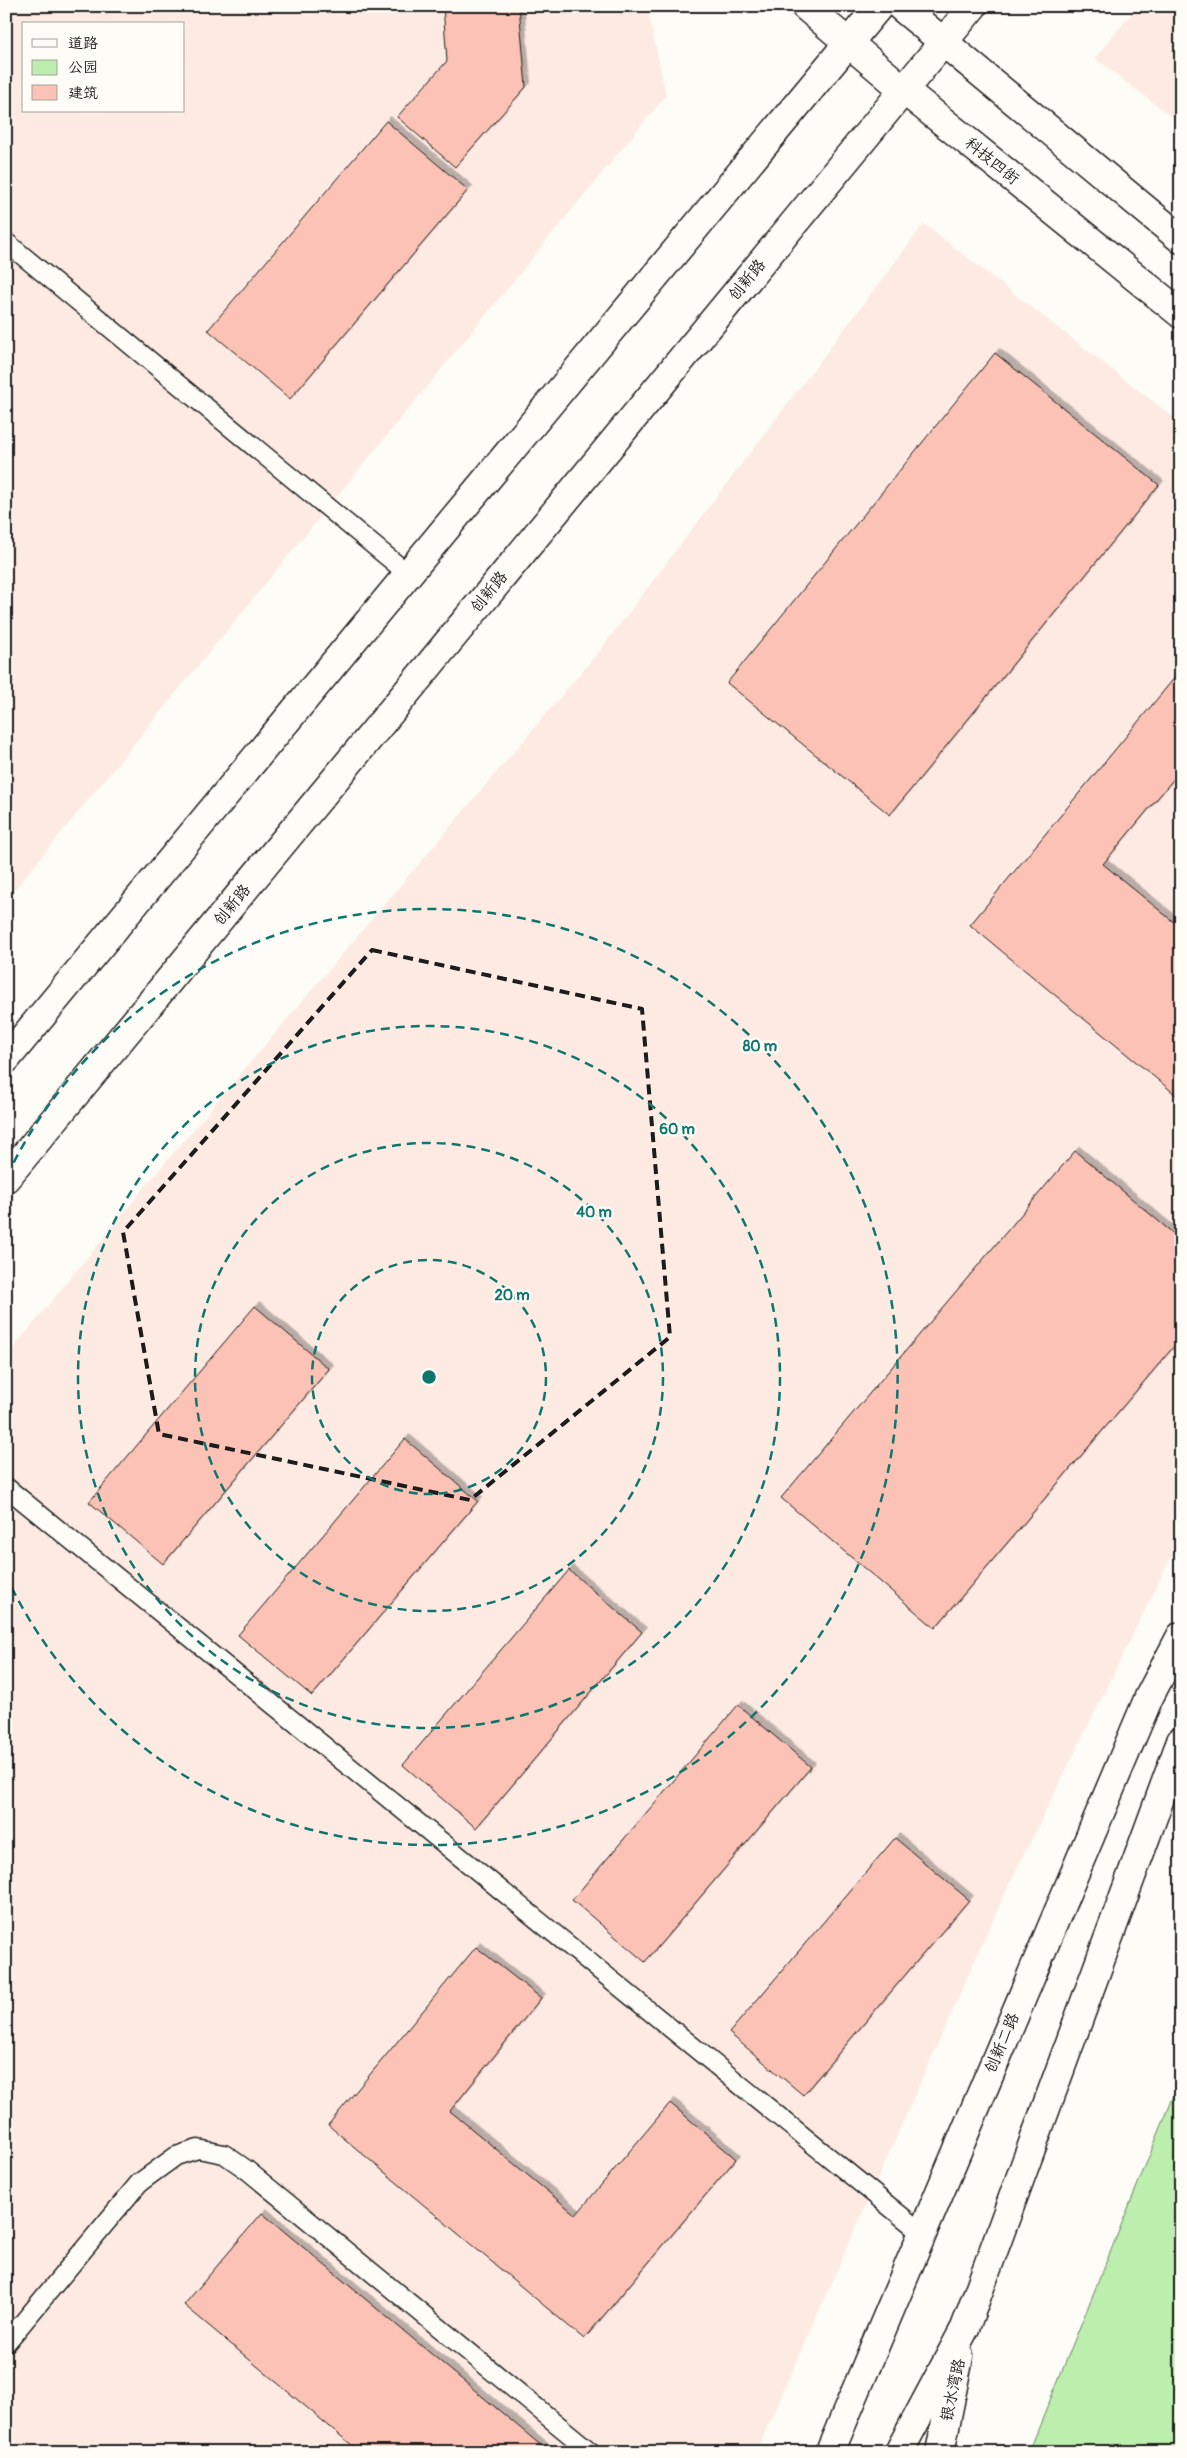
<svg xmlns="http://www.w3.org/2000/svg" width="1187" height="2458" font-family="Pangolin,'LXGW WenKai TC',sans-serif">
<defs>
<filter id="shadow"><feDropShadow dx="4.5" dy="-4.5" stdDeviation="0" flood-color="#0004"/></filter>
</defs>
<rect width="100%" height="100%" fill="#fdfcf7"/>
<filter id="ink" filterUnits="userSpaceOnUse"><feTurbulence type="fractalNoise" baseFrequency=".02" numOctaves="2"/><feDisplacementMap in="SourceGraphic" scale="10" xChannelSelector="R" yChannelSelector="G"/><feConvolveMatrix kernelMatrix="1 2 1 2 8 2 1 2 1" color-interpolation-filters="sRGB"/></filter>
<g filter="url(#ink)">
<!-- built -->
<g fill="#fdebe3" fill-rule="evenodd">
<path d="M6,6H647L666,95L6,900ZM24,24H184V111H24Z"/>
<path d="M1137,6H1181V124L1095,58Z"/>
<path d="M924,224L1181,423V1537L1003,1897L756,2452H6V1357L148,1183L601,649Z"/>
</g>
<!-- green -->
<path fill="#bceead" stroke="#6c8564" d="M1181,2078V2452H1029Z"/>
<!-- building -->
<g fill="#fcc2b5" stroke="#1c1c1c" filter="url(#shadow)">
<path d="M443,6H519L526,87L455,167L397,117L447,61Z"/>
<path d="M386,121L468,190L290,399L208,330Z"/>
<path d="M995,353L1159,485L890,815L727,683Z"/>
<path d="M1181,670V770L1103,864L1181,928V1099L970,925Z"/>
<path d="M1075,1151L1181,1240V1338L935,1628L781,1498Z"/>
<path d="M255,1306L329,1369L163,1564L89,1502Z"/>
<path d="M405,1439L478,1501L312,1696L238,1635Z"/>
<path d="M569,1570L642,1632L476,1828L403,1765Z"/>
<path d="M738,1705L811,1767L645,1962L572,1900Z"/>
<path d="M895,1838L969,1900L803,2095L729,2033Z"/>
<path d="M476,1947L541,1998L450,2111L576,2215L670,2103L736,2159L584,2339L328,2125Z"/>
<path d="M262,2213L549,2452H360L184,2305Z"/>
</g>
<g fill="none" stroke-linecap="round" stroke-linejoin="round">
<defs>
<g id="service">
<path d="M6,242L407,573"/>
<path d="M6,1487L922,2233"/>
<path d="M6,2343L139,2183L176,2156L198,2149L224,2154L247,2170L591,2452"/>
</g>
<g id="tertiary">
<path d="M830,2452L1149,1697L1181,1636"/>
<path d="M899,2452L965,2328L1181,1741"/>
<path d="M940,2452L959,2356"/>
</g>
<g id="secondary">
<path d="M805,6L904,90L1181,314"/>
<path d="M900,6L1181,239"/>
<path d="M6,1059L879,6"/>
<path d="M6,1178L973,6"/>
</g>
</defs>
<!-- service casing -->
<use href="#service" stroke="#1c1c1c" stroke-width="21"/>
<!-- tertiary casing -->
<use href="#tertiary" stroke="#1c1c1c" stroke-width="31"/>
<!-- secondary casing -->
<use href="#secondary" stroke="#1c1c1c" stroke-width="31"/>
<!-- service -->
<use href="#service" stroke="#fdfcf7" stroke-width="18"/>
<!-- tertiary -->
<use href="#tertiary" stroke="#fdfcf7" stroke-width="28"/>
<!-- secondary -->
<use href="#secondary" stroke="#fdfcf7" stroke-width="28"/>
</g>
</g>
<!-- marked area -->
<path fill="none" stroke="#1c1c1c" stroke-width="4" stroke-dasharray="10 6" stroke-linejoin="round" d="M372,950L642,1009L670,1337L470,1500L159,1434L123,1232Z"/>
<!-- distance rings -->
<g fill="none" stroke="#0f766e" stroke-width="2.5" stroke-dasharray="9 6">
<circle cx="429" cy="1377" r="117"/>
<circle cx="429" cy="1377" r="234"/>
<circle cx="429" cy="1377" r="351"/>
<path d="M7 1176A468 468 0 1 1 7 1578"/>
</g>
<g text-anchor="middle" dominant-baseline="central" stroke-width="4.5" stroke-linejoin="round" paint-order="stroke">
<!-- street labels -->
<g font-size="16" fill="#1c1c1c" stroke="#fdfcf7">
<text transform="translate(992 161) rotate(39)">科技四街</text>
<text transform="translate(747 280) rotate(-51)">创新路</text>
<text transform="translate(489 592) rotate(-51)">创新路</text>
<text transform="translate(232 905) rotate(-51)">创新路</text>
<text transform="translate(1002 2043) rotate(-67)">创新二路</text>
<text transform="translate(953 2390) rotate(-78)">银水湾路</text>
</g>
</g>
<circle cx="429" cy="1377" r="8" fill="#0f766e" stroke="#fdfcf7" stroke-width="2.5"/>
<g font-size="15" text-anchor="middle" font-weight="bold" fill="#0f766e" stroke="#fdfcf7" stroke-width="4.5" stroke-linejoin="round" paint-order="stroke">
<text x="760" y="1051">80 m</text>
<text x="677" y="1134">60 m</text>
<text x="594" y="1217">40 m</text>
<text x="512" y="1300">20 m</text>
</g>
<!-- margin -->
<rect width="1187" height="2458" fill="none" stroke="#fdfcf7" stroke-width="25"/>
<rect x="12" y="12" width="1162" height="2433" fill="none" stroke="#1c1c1c" stroke-width="2" filter="url(#ink)"/>
<!-- legend -->
<rect x="22" y="22" width="162" height="90" fill="#fdfcf7" stroke="#a3a29f"/>
<rect x="32" y="39" width="25" height="8" fill="#fdfcf7" stroke="#a3a29f"/>
<text x="68" y="48" font-size="15" fill="#1c1c1c">道路</text>
<rect x="32" y="60" width="25" height="15" fill="#bceead" stroke="#a3a29f"/>
<text x="68" y="72" font-size="15" fill="#1c1c1c">公园</text>
<rect x="32" y="85" width="25" height="15" fill="#fcc2b5" stroke="#a3a29f"/>
<text x="68" y="98" font-size="15" fill="#1c1c1c">建筑</text>
</svg>
